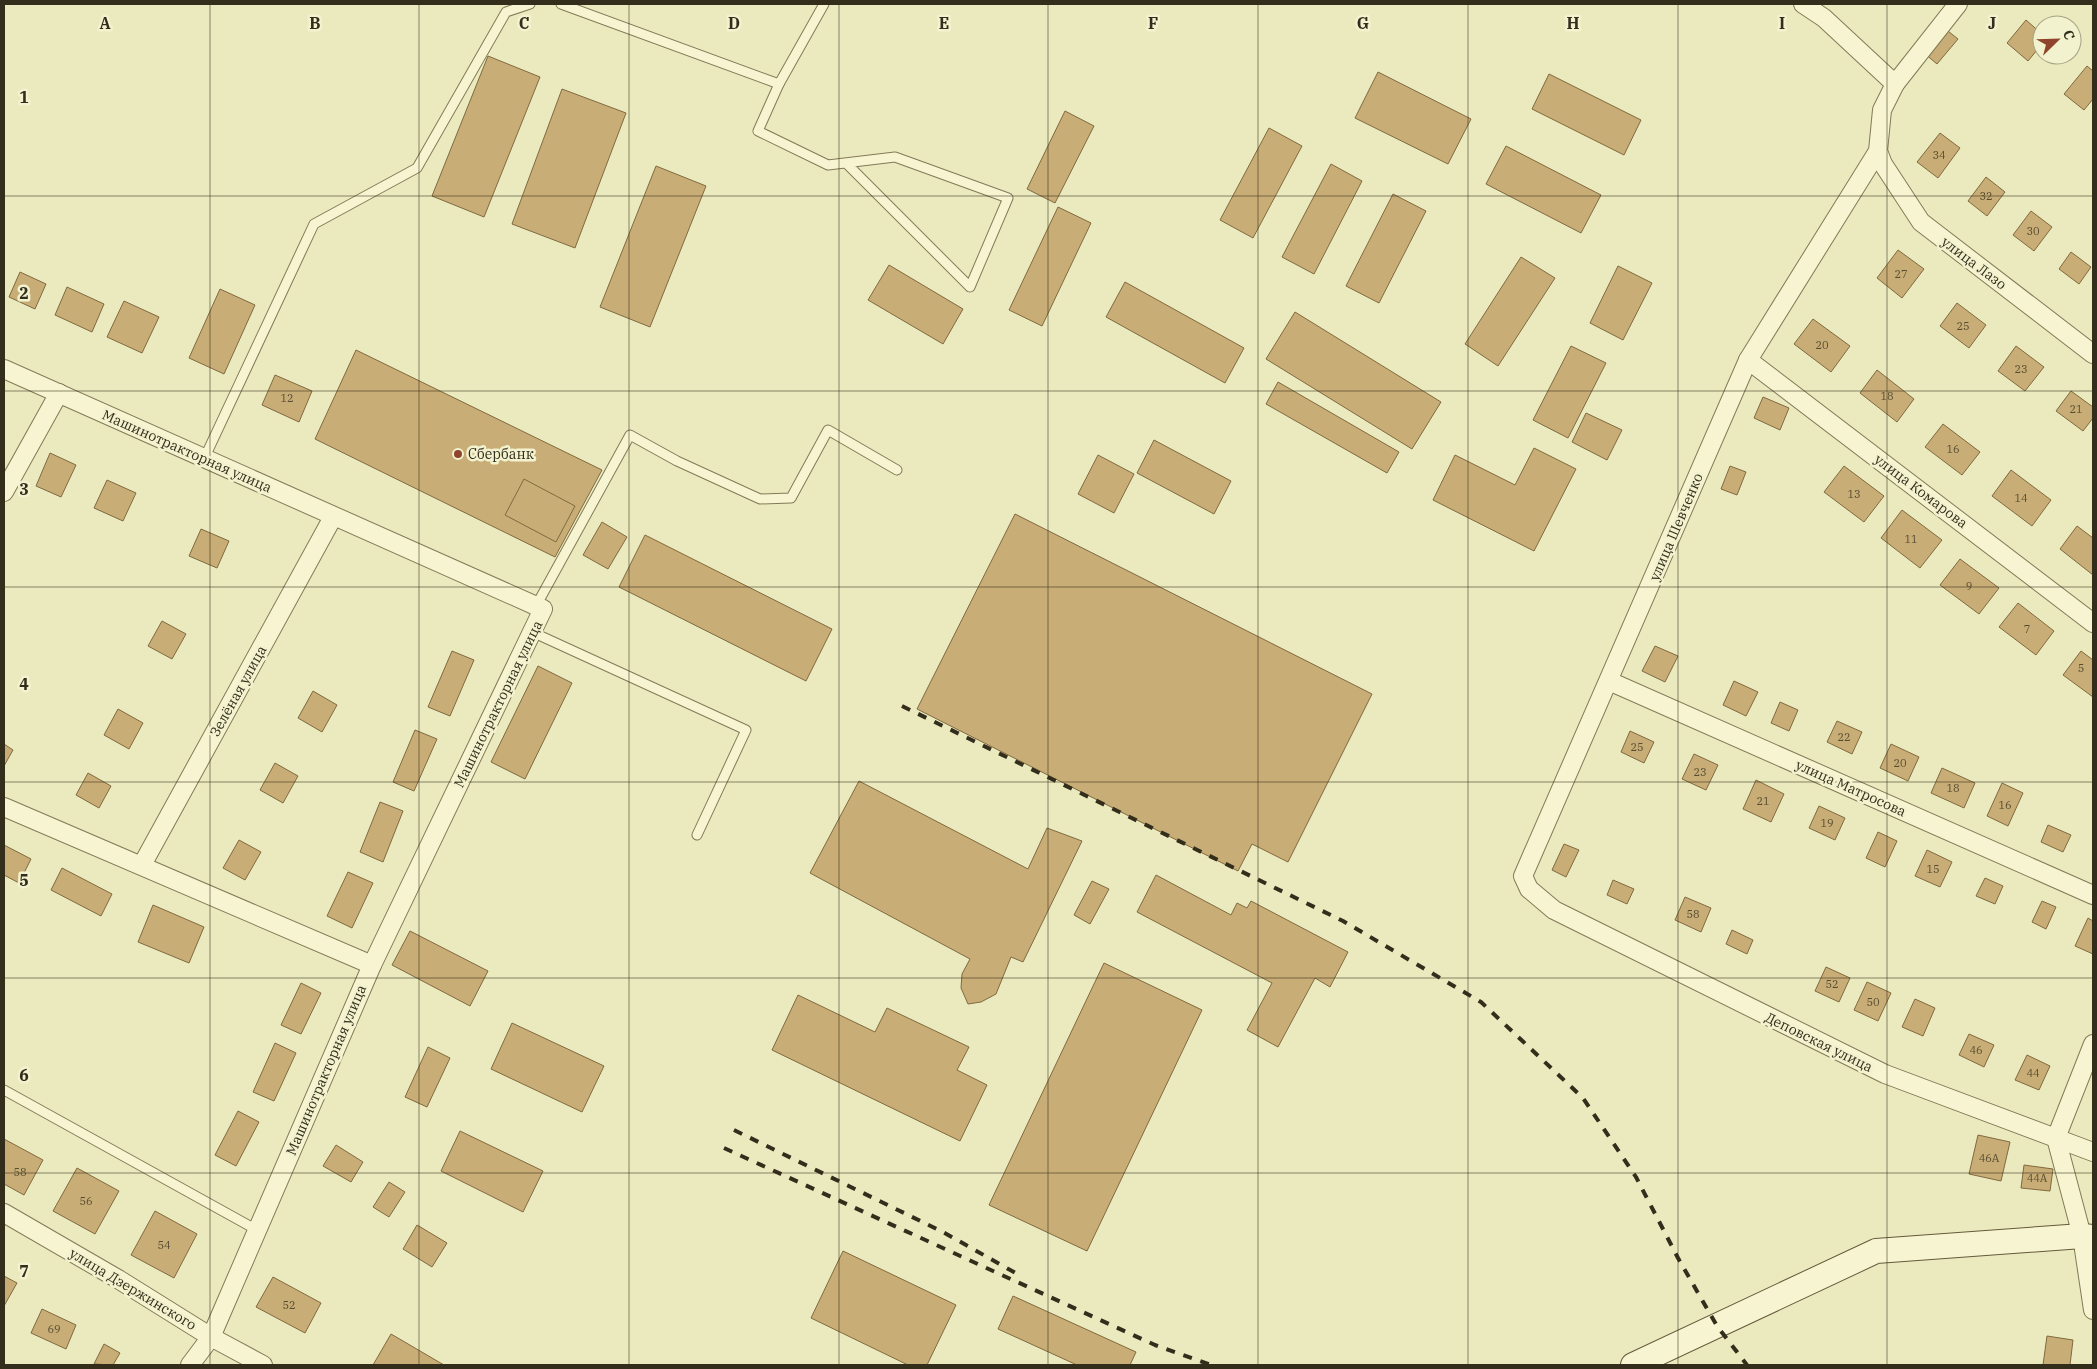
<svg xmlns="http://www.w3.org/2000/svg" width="2097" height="1369" font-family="'IBM Plex Serif',serif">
<rect width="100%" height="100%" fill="#ebe9be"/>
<!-- building -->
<g fill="#c8ad76" stroke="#806a3f">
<path d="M2026,20L2042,34V44L2028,61L2007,43Z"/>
<path d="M1938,23L1958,39L1937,64L1918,48Z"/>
<path d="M488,56L540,77L484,217L432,196Z"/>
<path d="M2087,66L2093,71V99L2084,110L2064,94Z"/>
<path d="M1378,72L1471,119L1448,164L1355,118Z"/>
<path d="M1549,74L1641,120L1624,155L1532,109Z"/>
<path d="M562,89L626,113L575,248L512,224Z"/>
<path d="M1065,111L1094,126L1055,203L1027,189Z"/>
<path d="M1269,128L1302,146L1253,238L1220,220Z"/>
<path d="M1940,133L1960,148L1938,178L1917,162Z"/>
<path d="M1506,146L1601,195L1581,233L1486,184Z"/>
<path d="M1331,164L1362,181L1314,274L1282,257Z"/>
<path d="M656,166L706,186L650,327L600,307Z"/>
<path d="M1986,177L2005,192L1987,216L1968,201Z"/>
<path d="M1393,194L1426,211L1379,303L1346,286Z"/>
<path d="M1058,207L1091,223L1042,326L1009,310Z"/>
<path d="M2031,211L2052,227L2034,251L2013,235Z"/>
<path d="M1898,250L1924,269L1902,298L1877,278Z"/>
<path d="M2071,252L2091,267L2079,284L2059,269Z"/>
<path d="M1521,257L1555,278L1498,366L1465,344Z"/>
<path d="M889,265L963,309L943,344L868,300Z"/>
<path d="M1618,266L1652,283L1623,340L1590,323Z"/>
<path d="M20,272L46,284L35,309L9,297Z"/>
<path d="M1125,282L1244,348L1225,383L1106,317Z"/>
<path d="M67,287L104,304L92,332L55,315Z"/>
<path d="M220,289L255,305L224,374L189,358Z"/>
<path d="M124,301L159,317L142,353L107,337Z"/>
<path d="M1957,303L1986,325L1969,348L1940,326Z"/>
<path d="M1295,312L1441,402L1412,449L1266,359Z"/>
<path d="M1813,319L1850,346L1831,372L1794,344Z"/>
<path d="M1571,346L1606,363L1568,438L1533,420Z"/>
<path d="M2016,346L2044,367L2025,391L1998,371Z"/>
<path d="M356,350L602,470L555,557L315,439Z"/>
<path d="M1877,370L1914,399L1897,422L1860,393Z"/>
<path d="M275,375L312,391L299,422L262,405Z"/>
<path d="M1278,382L1399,452L1387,473L1266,404Z"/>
<path d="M2071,391L2093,407V418L2083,431L2056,411Z"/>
<path d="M1763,397L1789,408L1780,430L1754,418Z"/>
<path d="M1586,413L1622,430L1607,460L1572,442Z"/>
<path d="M1943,424L1980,452L1962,475L1925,447Z"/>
<path d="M1154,440L1231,481L1214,514L1137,473Z"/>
<path d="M1534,448L1576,469L1534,551L1433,500L1455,455L1515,485Z"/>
<path d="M50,453L76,465L61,497L36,486Z"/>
<path d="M1098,455L1134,474L1114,513L1078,494Z"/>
<path d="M1730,466L1746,472L1737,495L1721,489Z"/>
<path d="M1844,466L1884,496L1864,522L1824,492Z"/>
<path d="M2011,470L2051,500L2032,526L1992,496Z"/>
<path d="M524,479L575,506L556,542L505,515Z"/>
<path d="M107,480L136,493L123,521L94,508Z"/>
<path d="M1902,510L1942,540L1920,568L1881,538Z"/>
<path d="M1015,514L1372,694L1288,862L1252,844L1238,871L917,709Z"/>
<path d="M602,522L627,537L608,569L583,555Z"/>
<path d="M2077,526L2093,538V575L2060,549Z"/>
<path d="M201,529L229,541L217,568L189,556Z"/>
<path d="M645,535L832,629L806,681L619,587Z"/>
<path d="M1960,559L1999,588L1979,614L1940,585Z"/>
<path d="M2018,603L2054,631L2036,655L1999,627Z"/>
<path d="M162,621L186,634L172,659L148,646Z"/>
<path d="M1655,646L1678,656L1665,682L1642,671Z"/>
<path d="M452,651L474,660L450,716L428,707Z"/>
<path d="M2081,651L2093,660V697L2063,675Z"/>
<path d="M538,666L572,683L525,779L491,762Z"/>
<path d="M1734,681L1758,692L1746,716L1723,705Z"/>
<path d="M313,691L337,705L322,732L298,718Z"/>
<path d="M1780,702L1798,710L1789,731L1771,723Z"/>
<path d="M118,709L143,723L129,749L104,735Z"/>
<path d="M1837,721L1862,732L1852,754L1827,742Z"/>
<path d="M415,730L437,739L414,791L393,782Z"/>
<path d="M1630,731L1654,742L1644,763L1621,752Z"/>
<path d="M4,744L13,750L4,766Z"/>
<path d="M1891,744L1919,757L1908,781L1880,768Z"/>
<path d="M1694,754L1718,765L1706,790L1682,779Z"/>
<path d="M275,763L298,776L283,803L260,790Z"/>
<path d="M1942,768L1975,783L1964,808L1931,793Z"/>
<path d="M88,773L111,786L99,808L76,795Z"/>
<path d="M1756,780L1784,794L1771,822L1743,809Z"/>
<path d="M859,781L1028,869L1047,828L1082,841L1023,962L1011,957L996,994L981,1002L968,1004L961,988L962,974L970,959L810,873Z"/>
<path d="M2002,783L2023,793L2008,826L1987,816Z"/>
<path d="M380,802L403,811L383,862L360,852Z"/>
<path d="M1819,806L1845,818L1835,840L1809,828Z"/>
<path d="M2048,825L2071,835L2063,852L2041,842Z"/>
<path d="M1878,832L1897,841L1885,867L1866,858Z"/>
<path d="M239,840L261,852L245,880L223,868Z"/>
<path d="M1564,844L1579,850L1566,877L1552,870Z"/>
<path d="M4,845L31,859L19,883L4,875Z"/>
<path d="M1927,850L1952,862L1940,887L1915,876Z"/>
<path d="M62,868L112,894L101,916L51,890Z"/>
<path d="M348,872L373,883L352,928L327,916Z"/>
<path d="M1156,875L1231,915L1237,903L1247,908L1251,901L1348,952L1330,987L1315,978L1278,1047L1247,1030L1272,983L1137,912Z"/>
<path d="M1985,878L2003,886L1995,904L1976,896Z"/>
<path d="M1613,880L1634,889L1627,904L1607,895Z"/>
<path d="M1092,881L1109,889L1090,924L1074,915Z"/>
<path d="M1685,897L1711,908L1701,932L1675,920Z"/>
<path d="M2042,901L2056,907L2046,929L2032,922Z"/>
<path d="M153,905L204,927L189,963L138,942Z"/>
<path d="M2088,918L2093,921V954L2075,946Z"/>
<path d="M1732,930L1753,940L1747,954L1726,944Z"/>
<path d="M410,931L488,971L470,1006L392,965Z"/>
<path d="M1104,963L1202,1010L1087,1251L989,1205Z"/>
<path d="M1826,967L1850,978L1839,1002L1815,991Z"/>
<path d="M1867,982L1891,993L1878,1021L1854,1010Z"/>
<path d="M301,983L321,993L301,1034L281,1025Z"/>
<path d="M798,995L875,1032L887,1008L969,1047L957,1070L987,1085L960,1141L772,1050Z"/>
<path d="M1915,999L1935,1008L1923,1036L1902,1027Z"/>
<path d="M512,1023L604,1066L582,1112L491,1069Z"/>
<path d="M1969,1034L1994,1045L1984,1067L1959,1055Z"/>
<path d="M275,1043L296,1053L274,1101L253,1092Z"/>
<path d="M428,1047L450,1058L427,1107L405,1097Z"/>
<path d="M2027,1055L2050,1066L2039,1090L2015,1080Z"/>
<path d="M238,1111L259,1122L236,1166L215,1155Z"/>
<path d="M460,1131L543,1171L523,1212L441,1171Z"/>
<path d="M1978,1135L2010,1142L2001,1181L1969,1174Z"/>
<path d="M4,1139L43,1160L24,1195L4,1184Z"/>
<path d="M336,1145L363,1162L351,1182L323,1166Z"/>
<path d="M2024,1165L2053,1169L2050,1191L2021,1188Z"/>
<path d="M77,1168L119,1191L95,1234L53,1211Z"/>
<path d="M389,1182L405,1192L389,1217L373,1207Z"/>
<path d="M155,1211L197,1234L174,1278L131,1255Z"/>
<path d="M417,1225L447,1243L432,1267L403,1249Z"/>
<path d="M843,1251L956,1305L927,1365H908L811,1318Z"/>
<path d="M4,1276L17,1283L4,1306Z"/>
<path d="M273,1277L321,1303L305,1333L256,1307Z"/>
<path d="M1013,1296L1136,1352L1130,1365H1077L998,1329Z"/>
<path d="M42,1309L76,1325L66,1349L31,1333Z"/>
<path d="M391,1334L444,1365H373Z"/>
<path d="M2047,1336L2073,1340L2070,1365H2043Z"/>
<path d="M104,1344L120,1353L113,1365L94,1364Z"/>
</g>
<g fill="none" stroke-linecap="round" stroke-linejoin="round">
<defs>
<g id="lane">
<path d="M561,4L779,84"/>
<path d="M824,4L779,84L758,131L828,165L895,157L1008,198L970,287L846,163"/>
<path d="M204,459L314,224L417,168L506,12L530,4"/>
<path d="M536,606L630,435L677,461L760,499L791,498L828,430L897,470"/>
<path d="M532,632L746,730L697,835"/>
<path d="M4,1090L257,1230"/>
</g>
<g id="street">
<path d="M1803,4L1824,18L1895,84L1882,110L1878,151L1748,360L1523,876L1529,889L1554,910L1885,1074L2093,1152"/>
<path d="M1895,84L1958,4"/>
<path d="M1878,151L1883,164L1921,222L2093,354"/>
<path d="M1748,360L2093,623"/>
<path d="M4,369L543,609L372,965L211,1337L190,1365"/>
<path d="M4,492L59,393"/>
<path d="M1609,681L2093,895"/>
<path d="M4,807L372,965"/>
<path d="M142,865L333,517"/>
<path d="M2093,1044L2056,1138L2082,1236L2093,1310"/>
<path d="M4,1213L118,1279L211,1337L263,1365"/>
</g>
<path id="secondary" d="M1633,1365L1876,1251L2082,1236L2093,1237"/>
</defs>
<!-- lane casing -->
<use href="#lane" stroke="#837a58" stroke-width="11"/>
<!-- street casing -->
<use href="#street" stroke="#837a58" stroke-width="20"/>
<!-- secondary casing -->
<use href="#secondary" stroke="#645a3b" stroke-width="26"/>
<!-- lane -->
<use href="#lane" stroke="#f7f5d1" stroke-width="9"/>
<!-- street -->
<use href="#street" stroke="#f7f5d1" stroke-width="18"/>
<!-- secondary -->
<use href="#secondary" stroke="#f7f5d1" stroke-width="24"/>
<!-- rail -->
<g stroke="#332d1c" stroke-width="4" stroke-dasharray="9 9" stroke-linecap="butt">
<path d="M902,706L1343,921L1481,1002L1583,1098L1636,1177L1678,1258L1717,1326L1747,1365"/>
<path d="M734,1130L943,1232L1019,1275"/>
<path d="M724,1148L1155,1345L1211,1365"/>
</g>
</g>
<!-- grid -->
<path fill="none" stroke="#332d1c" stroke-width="1" stroke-opacity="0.55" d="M210,4V1365M419,4V1365M629,4V1365M839,4V1365M1048,4V1365M1258,4V1365M1468,4V1365M1678,4V1365M1887,4V1365M4,196H2093M4,391H2093M4,587H2093M4,782H2093M4,978H2093M4,1173H2093"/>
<!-- markers -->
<circle fill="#8f442b" stroke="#f3f2ce" stroke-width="2" cx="458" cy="454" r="5"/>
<g text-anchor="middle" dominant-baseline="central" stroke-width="5" stroke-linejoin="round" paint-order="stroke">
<!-- number labels -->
<g font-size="11" fill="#584d32">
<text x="1939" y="155">34</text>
<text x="1986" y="196">32</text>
<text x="2033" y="231">30</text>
<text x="1901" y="274">27</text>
<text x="1963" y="326">25</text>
<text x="1822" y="345">20</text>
<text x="2021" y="369">23</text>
<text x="1887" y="396">18</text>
<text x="287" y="398">12</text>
<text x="2076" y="409">21</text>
<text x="1953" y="449">16</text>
<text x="1854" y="494">13</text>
<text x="2021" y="498">14</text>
<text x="1911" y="539">11</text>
<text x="1969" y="586">9</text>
<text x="2027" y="629">7</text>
<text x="2081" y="668">5</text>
<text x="1844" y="737">22</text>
<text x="1637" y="747">25</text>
<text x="1900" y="763">20</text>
<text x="1700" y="772">23</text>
<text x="1953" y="788">18</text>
<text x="1763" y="801">21</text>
<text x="2005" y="805">16</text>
<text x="1827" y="823">19</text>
<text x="1933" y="869">15</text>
<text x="1693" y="914">58</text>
<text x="1832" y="984">52</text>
<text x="1873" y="1002">50</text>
<text x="1976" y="1050">46</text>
<text x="2033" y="1073">44</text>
<text x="1989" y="1158">46А</text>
<text x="20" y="1172">58</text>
<text x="2037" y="1178">44А</text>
<text x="86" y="1201">56</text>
<text x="164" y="1245">54</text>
<text x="289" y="1305">52</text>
<text x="54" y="1329">69</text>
</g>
<!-- street labels -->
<g font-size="14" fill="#332d1c" stroke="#f3f2ce">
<text transform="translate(1974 263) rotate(37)">улица Лазо</text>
<text transform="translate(187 451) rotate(24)">Машинотракторная улица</text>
<text transform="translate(1921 491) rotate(37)">улица Комарова</text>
<text transform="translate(1676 527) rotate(-67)">улица Шевченко</text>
<text transform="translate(238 691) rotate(-61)">Зелёная улица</text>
<text transform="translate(498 704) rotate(-64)">Машинотракторная улица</text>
<text transform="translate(1851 788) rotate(24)">улица Матросова</text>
<text transform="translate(1819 1042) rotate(26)">Деповская улица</text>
<text transform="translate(326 1070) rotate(-67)">Машинотракторная улица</text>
<text transform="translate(133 1289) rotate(31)">улица Дзержинского</text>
</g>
<!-- poi labels -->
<g font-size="14" fill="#332d1c" stroke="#f3f2ce" text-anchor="start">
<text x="468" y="454">Сбербанк</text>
</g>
</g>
<g font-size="16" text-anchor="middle" font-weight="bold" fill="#332d1c" stroke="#f3f2ce" stroke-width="5" stroke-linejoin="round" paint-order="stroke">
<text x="105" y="29">A</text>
<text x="315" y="29">B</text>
<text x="524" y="29">C</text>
<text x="734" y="29">D</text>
<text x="944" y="29">E</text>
<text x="1153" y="29">F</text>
<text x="1363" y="29">G</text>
<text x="1573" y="29">H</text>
<text x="1782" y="29">I</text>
<text x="1992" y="29">J</text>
<text x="24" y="103">1</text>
<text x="24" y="299">2</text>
<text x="24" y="495">3</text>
<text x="24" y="690">4</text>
<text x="24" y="886">5</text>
<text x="24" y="1081">6</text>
<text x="24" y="1277">7</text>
</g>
<!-- border -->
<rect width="2097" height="1369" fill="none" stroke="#332d1c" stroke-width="10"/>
<!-- north arrow -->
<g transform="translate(2057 40) rotate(67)"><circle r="24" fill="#f3f2ce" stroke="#a6a387"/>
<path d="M0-4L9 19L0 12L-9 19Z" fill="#8f442b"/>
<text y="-8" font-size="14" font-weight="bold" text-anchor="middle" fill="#332d1c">С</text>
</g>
</svg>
